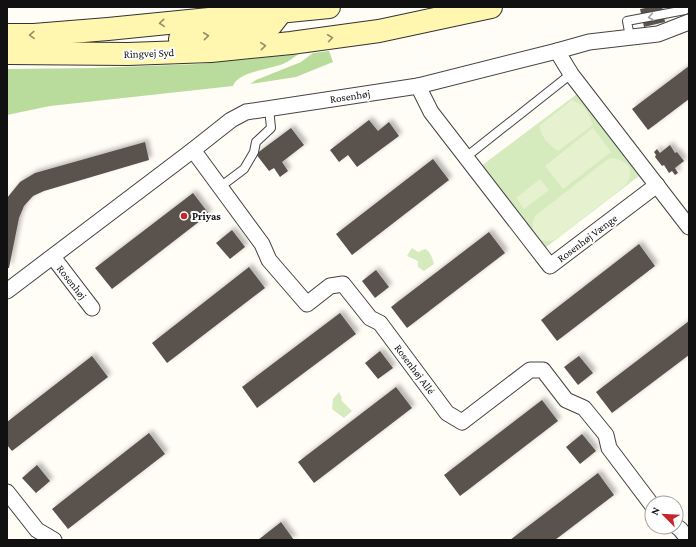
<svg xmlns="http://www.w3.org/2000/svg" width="696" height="547" font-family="'Crimson Pro',serif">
<defs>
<filter id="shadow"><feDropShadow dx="3.5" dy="-3.5" stdDeviation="2" flood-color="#0004"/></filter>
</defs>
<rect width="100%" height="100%" fill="#fffdf5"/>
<!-- green -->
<g fill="#d5ebbd">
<path d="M577,94L639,176L545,248L481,166Z"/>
<path d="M412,248L418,252L425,249C431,252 432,258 434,264L424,271L418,267V261L407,256Z"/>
<path d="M339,392L342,398L341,400L352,411L344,418L332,409L333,399Z"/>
</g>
<!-- forest -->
<g fill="#b9dc9c">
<path d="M329,51L333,62L296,77L250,84L256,80L301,62L313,53Z"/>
<path d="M299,54C294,57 288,62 283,64C270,69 238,72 233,86L50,106L7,115V69L93,68L199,64Z"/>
</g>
<!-- pitch -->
<g fill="#e6f2cf">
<path d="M572,100C586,106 588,112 593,125L558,151C547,143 543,139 539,126Z"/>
<path d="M593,128L611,152L563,189L545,166Z"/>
<path d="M613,158C629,162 635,169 626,185L556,239C553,240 549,241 546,241C533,240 530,225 535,216L608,159Z"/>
<path d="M540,179L549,190L524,209L516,198Z"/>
</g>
<!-- building -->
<g fill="#5a524d" filter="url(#shadow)">
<path d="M651,7H662L665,22L644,27L640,9Z"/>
<path d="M689,66V99L648,130L632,109Z"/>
<path d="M369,120L378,131L389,122L399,136L357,167L348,155L339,162L330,150Z"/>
<path d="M291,128L304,145L282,162L288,171L280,177L274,168L269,171L256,154Z"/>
<path d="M145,142L149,160L44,191L33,196L24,206L19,218L9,268H7V198L20,182L35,173Z"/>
<path d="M670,145L675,153L677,152L684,161L675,168L678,173L675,175L672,171L669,173L664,165L662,166L655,157L656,155L654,152L657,149L660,153Z"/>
<path d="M433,159L449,180L352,255L336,234Z"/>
<path d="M193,193L209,214L112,289L95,268Z"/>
<path d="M232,230L245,247L230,259L216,243Z"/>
<path d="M489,232L505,253L407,328L391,307Z"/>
<path d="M639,244L655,266L557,341L541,320Z"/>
<path d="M249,267L265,288L167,363L152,343Z"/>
<path d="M376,270L389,287L375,298L362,281Z"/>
<path d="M340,313L356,334L257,408L242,387Z"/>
<path d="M689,321V355L612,413L596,392Z"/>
<path d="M380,351L393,368L378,379L365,363Z"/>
<path d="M92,356L108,377L12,451L7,445V422Z"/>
<path d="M579,356L593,373L578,385L564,367Z"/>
<path d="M396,387L412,408L314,483L298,462Z"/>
<path d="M542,400L558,421L460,496L444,475Z"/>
<path d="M149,433L165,454L68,529L52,509Z"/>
<path d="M582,434L596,451L580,464L566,447Z"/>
<path d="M37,465L50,481L36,493L22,478Z"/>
<path d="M598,473L614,495L555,540H510Z"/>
<path d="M281,522L294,540H258Z"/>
</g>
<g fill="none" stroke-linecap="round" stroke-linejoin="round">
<defs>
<g id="service">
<path d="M630,37L627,21L685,10L689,8"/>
<path d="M466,157L571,74"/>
<path d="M220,187L244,169L254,152L256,142L271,128L269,108"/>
</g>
<g id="minor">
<path d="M557,51L571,74L689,227"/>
<path d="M418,86L431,112L550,266L657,185"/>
<path d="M193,150L262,244L269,260L307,304L330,286L343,284L370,318L380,323L447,413L462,422L530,370H543L566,400L584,408L606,435L609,448L652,505"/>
<path d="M53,257L92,308"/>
<path d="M7,291L193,150L231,120L246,112L418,86L557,51L589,42L658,34L689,22"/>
<path d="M7,492L37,530L54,540"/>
<path d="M676,526L680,529L689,540"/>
</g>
<g id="secondary">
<path d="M7,35H34L108,29L329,7"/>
<path d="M180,39L254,31L271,25L282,11"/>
<path d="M7,53L128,54L211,51L291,43L379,31L491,7"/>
</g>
</defs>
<!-- service casing -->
<use href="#service" stroke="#444" stroke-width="10"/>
<!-- minor casing -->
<use href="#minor" stroke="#444" stroke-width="17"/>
<!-- secondary casing -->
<use href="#secondary" stroke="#333" stroke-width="24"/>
<!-- service -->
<use href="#service" stroke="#fff" stroke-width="8"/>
<!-- minor -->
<use href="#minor" stroke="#fff" stroke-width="15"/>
<!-- secondary -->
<use href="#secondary" stroke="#fff6b0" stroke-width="22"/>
</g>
<!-- one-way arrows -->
<defs><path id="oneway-chevron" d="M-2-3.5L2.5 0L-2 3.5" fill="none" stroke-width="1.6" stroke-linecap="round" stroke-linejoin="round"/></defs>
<use stroke="#a0a0a0" href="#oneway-chevron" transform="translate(651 17) rotate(170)"/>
<g stroke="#948f68">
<use href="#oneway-chevron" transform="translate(162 23) rotate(175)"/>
<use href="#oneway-chevron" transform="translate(32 35) rotate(178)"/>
<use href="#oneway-chevron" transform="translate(206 36) rotate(-6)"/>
<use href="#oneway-chevron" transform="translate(330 38) rotate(-8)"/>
<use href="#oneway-chevron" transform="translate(263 46) rotate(-5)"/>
</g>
<!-- markers -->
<circle fill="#c4262e" stroke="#fff" stroke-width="1.5" cx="184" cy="216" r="4"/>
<g text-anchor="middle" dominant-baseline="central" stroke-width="4" stroke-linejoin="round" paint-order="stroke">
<!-- street labels -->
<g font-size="11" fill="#111" stroke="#fff">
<text transform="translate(149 53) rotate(-2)">Ringvej Syd</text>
<text transform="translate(350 96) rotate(-9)">Rosenhøj</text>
<text transform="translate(587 238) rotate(-37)">Rosenhøj Vænge</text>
<text transform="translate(72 282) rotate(52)">Rosenhøj</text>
<text transform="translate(415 369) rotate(53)">Rosenhøj Allé</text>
</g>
<!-- poi labels -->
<g font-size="11" font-weight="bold" fill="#111" stroke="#fff" text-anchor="start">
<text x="192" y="216">Priyas</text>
</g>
</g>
<!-- border -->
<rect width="696" height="547" fill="none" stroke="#111111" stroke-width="16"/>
<!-- north arrow -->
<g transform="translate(664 515) rotate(294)"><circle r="19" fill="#ffffff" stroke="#a0a0a0"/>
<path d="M0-3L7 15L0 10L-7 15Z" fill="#c4262e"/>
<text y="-6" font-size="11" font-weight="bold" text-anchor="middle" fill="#111111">N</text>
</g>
</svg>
